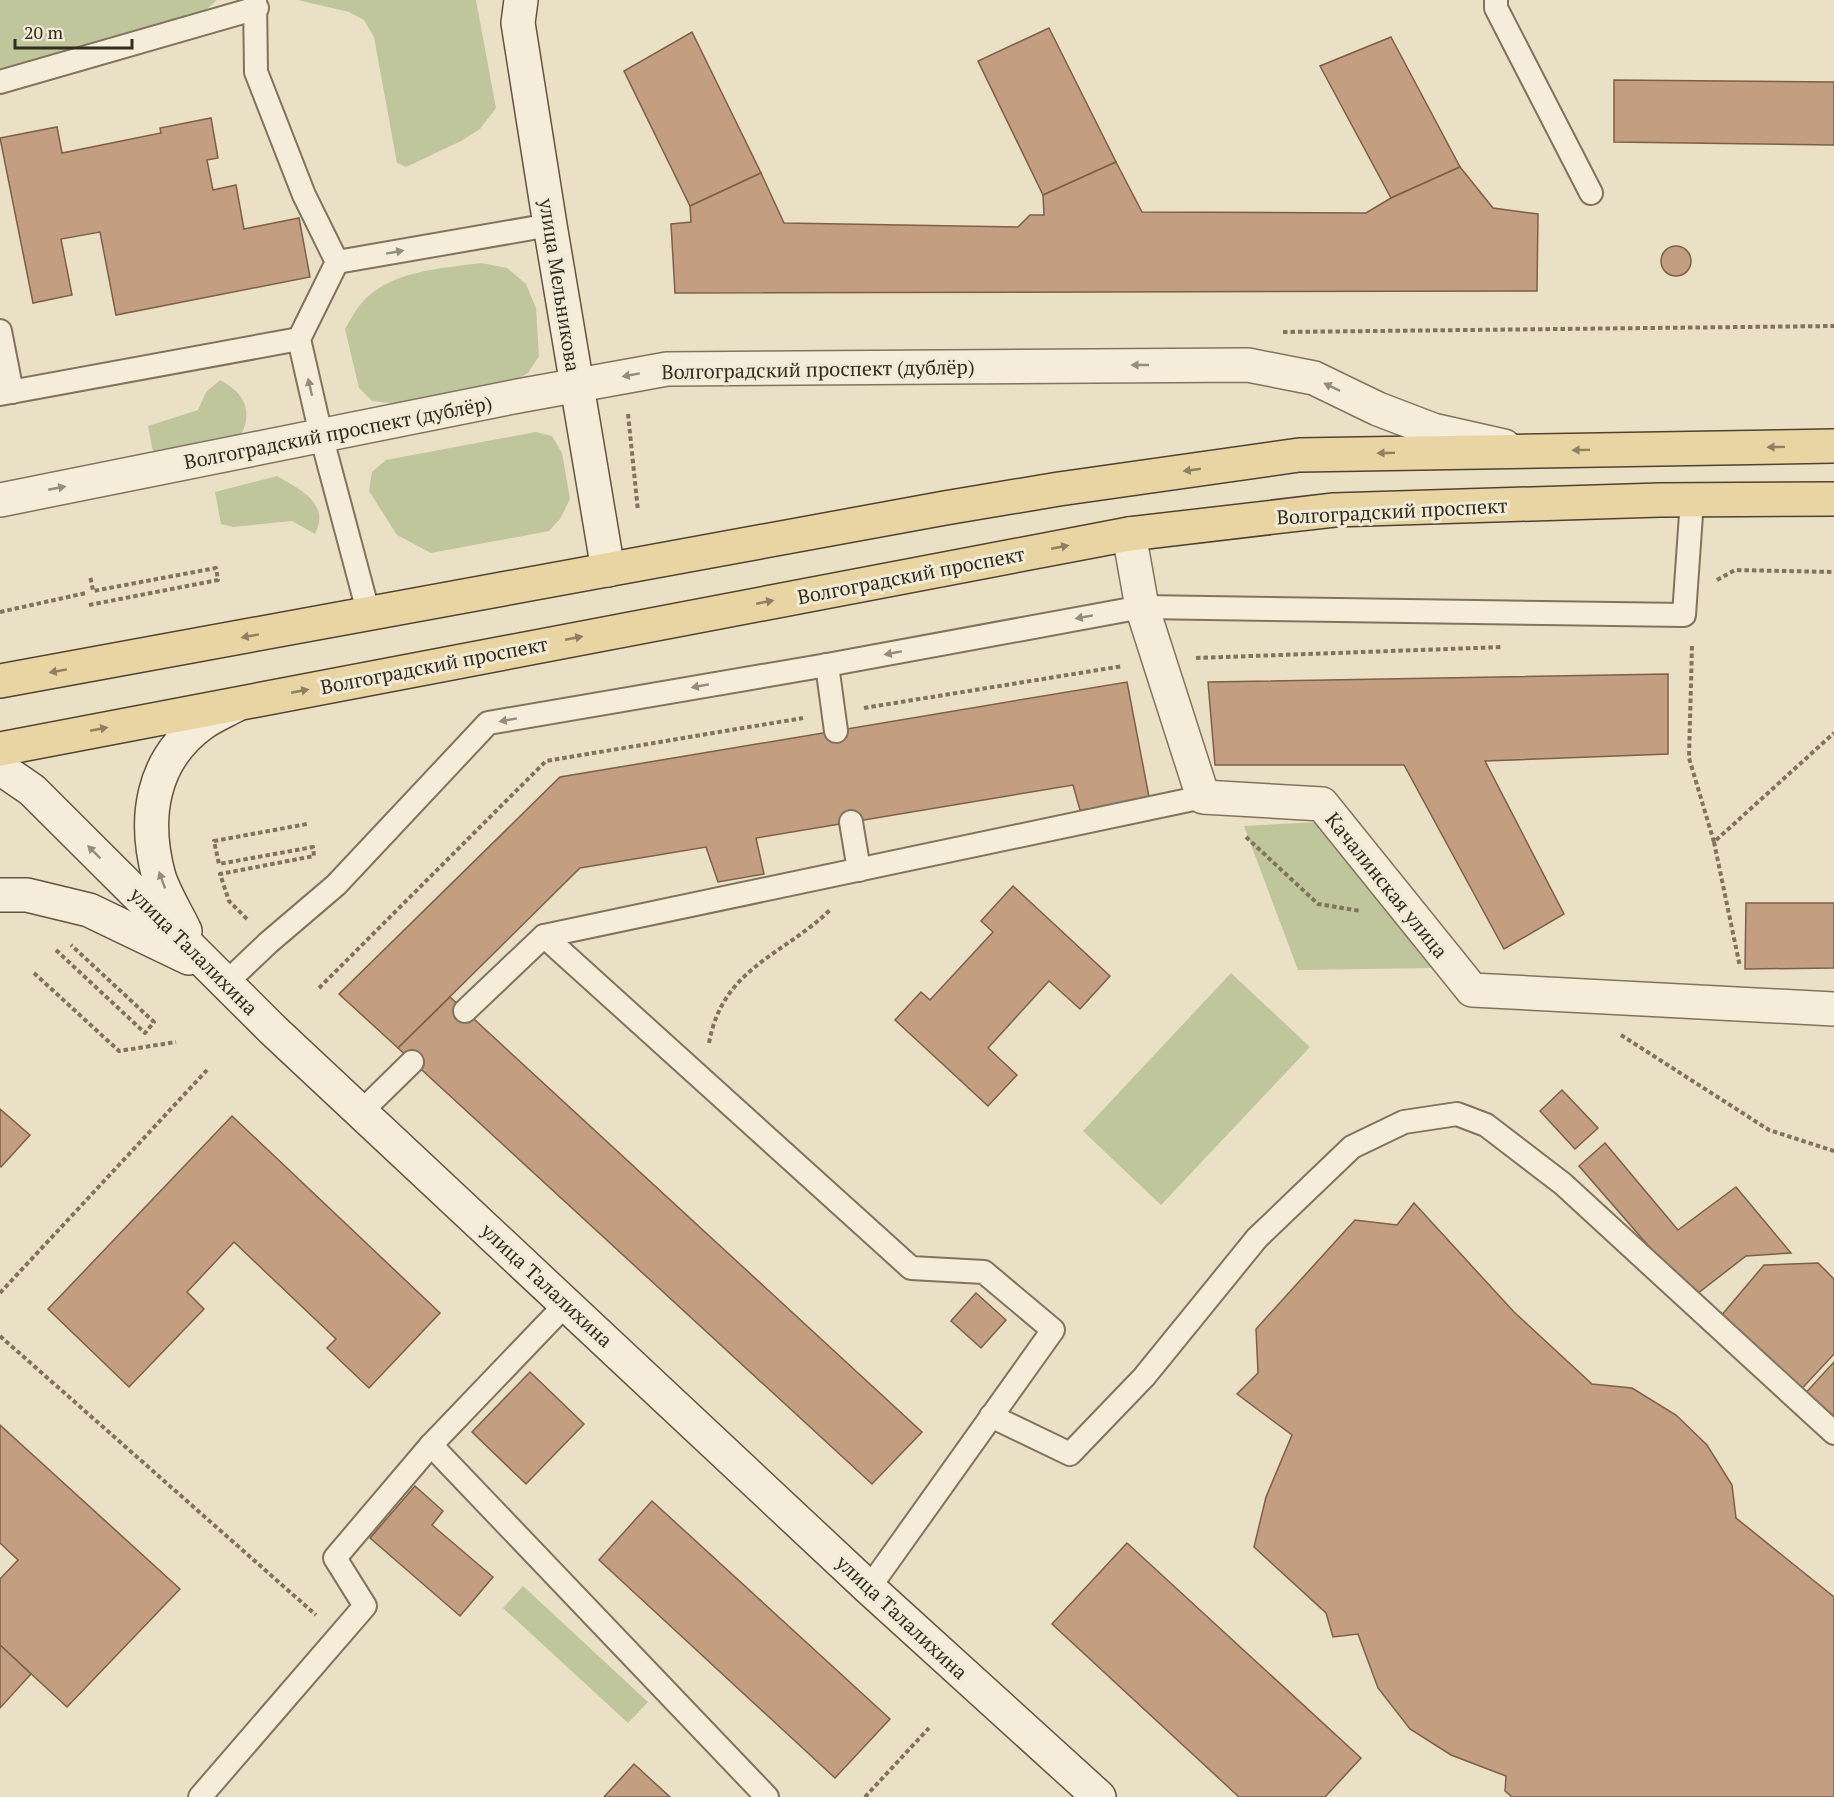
<svg xmlns="http://www.w3.org/2000/svg" width="1834" height="1797" font-family="'PT Serif',serif">
<rect width="100%" height="100%" fill="#e9e0c6"/>
<!-- green -->
<g fill="#bfc69b">
<path d="M0,0H217L197,18L0,70Z"/>
<path d="M298,0H476L496,108L480,129L461,141L406,167L397,163L374,37L364,20L349,12Z"/>
<path d="M481,263L507,268L526,284L536,308L539,356L528,373L508,384L398,404L372,401L359,388L345,329C350,321 354,312 360,305C388,270 440,269 481,263Z"/>
<path d="M220,380C243,392 254,410 241,435L154,457L148,426L198,410L206,392Z"/>
<path d="M536,432L552,436L562,453L570,499L560,519L549,531L431,553L397,535L369,491L372,472L386,460Z"/>
<path d="M277,476C299,489 331,503 315,534L292,521L233,527L221,524L215,492Z"/>
<path d="M1318,822L1433,968L1298,970L1244,826Z"/>
<path d="M1231,973L1310,1047L1161,1205L1083,1131Z"/>
<path d="M523,1586L648,1702L628,1723L503,1608Z"/>
</g>
<!-- building -->
<g fill="#c39e81" stroke="#7e5f47" stroke-width="1.5">
<path d="M1049,28L1116,162L1043,195L978,61Z"/>
<path d="M692,32L761,173L690,206L624,71Z"/>
<path d="M1391,37L1460,167L1391,198L1320,66Z"/>
<path d="M1614,80L1834,82V145L1614,142Z"/>
<path d="M211,118L218,158L207,160L213,190L236,185L244,229L299,218L310,277L116,315L100,232L61,239L72,295L33,303L0,138L57,127L62,153L161,133L160,128Z"/>
<path d="M1116,162L1142,212L1366,213L1391,198L1460,167L1493,208L1538,214L1537,291L675,293L671,224L691,222L690,206L761,173L784,223L1018,227L1030,215H1044L1043,195Z"/>
<circle cx="1676" cy="261" r="15"/>
<path d="M1668,674V754L1485,761L1564,914L1504,949L1404,765H1215L1208,682Z"/>
<path d="M1127,682L1150,802L1080,810L1073,785L756,838L764,874L718,882L706,847L580,868L398,1048L339,994L560,777Z"/>
<path d="M1013,886L1110,976L1080,1009L1049,981L988,1048L1017,1075L988,1106L895,1020L921,992L930,1000L993,932L981,921Z"/>
<path d="M1746,903H1834V968L1745,969Z"/>
<path d="M450,997L922,1432L872,1484L398,1048Z"/>
<path d="M1562,1090L1598,1128L1575,1149L1540,1111Z"/>
<path d="M0,1109L30,1135L1,1167L0,1166Z"/>
<path d="M232,1116L440,1313L369,1388L327,1348L336,1339L234,1242L187,1292L204,1309L129,1387L48,1309Z"/>
<path d="M1605,1143L1678,1230L1736,1187L1791,1253L1746,1256L1693,1297L1579,1166Z"/>
<path d="M1414,1203L1514,1312L1592,1384L1632,1388L1676,1415L1707,1445L1732,1485L1736,1518L1834,1597V1797H1512L1505,1791L1506,1776L1451,1755L1410,1729L1378,1688L1358,1634L1333,1637L1326,1613L1254,1547L1266,1497L1292,1435L1237,1394L1258,1373L1256,1329L1355,1220L1397,1225Z"/>
<path d="M1818,1263L1834,1279V1354L1796,1395L1715,1323L1764,1265Z"/>
<path d="M976,1293L1006,1320L981,1348L951,1321Z"/>
<path d="M1834,1362V1429L1801,1398Z"/>
<path d="M530,1372L584,1424L526,1484L472,1432Z"/>
<path d="M0,1425L180,1589L67,1707L0,1645V1579L18,1560L0,1543Z"/>
<path d="M415,1486L443,1511L432,1525L493,1577L460,1616L370,1538Z"/>
<path d="M652,1501L890,1719L835,1778L599,1560Z"/>
<path d="M1127,1543L1361,1758L1325,1797H1239L1052,1624Z"/>
<path d="M0,1645L31,1674L0,1708Z"/>
<path d="M634,1764L670,1797H604Z"/>
</g>
<g fill="none" stroke-linecap="round" stroke-linejoin="round">
<defs>
<g id="lane">
<path d="M255,0L256,72L304,195L337,262L299,339L321,435L369,615"/>
<path d="M1496,0V8L1591,193"/>
<path d="M0,82L257,8"/>
<path d="M337,262L550,225"/>
<path d="M0,331L12,392"/>
<path d="M0,394L299,339"/>
<path d="M827,665L836,731"/>
<path d="M851,822L859,870"/>
<path d="M544,936L911,1268L984,1272L1053,1330L869,1588"/>
<path d="M226,983L268,943L336,885L488,723L827,665L1142,607L1684,615L1692,500"/>
<path d="M465,1011L544,936L1203,797"/>
<path d="M361,1112L412,1062"/>
<path d="M991,1416L1070,1454L1144,1377L1257,1238L1352,1147L1404,1122L1457,1114L1486,1125L1563,1184L1834,1433"/>
<path d="M431,1445L767,1797"/>
<path d="M200,1797L365,1606L335,1558L431,1445L567,1303"/>
</g>
<g id="street">
<path d="M0,500L518,396L667,369L1248,365L1314,378L1378,409L1433,430L1504,446"/>
<path d="M1129,534L1142,607L1203,797L1322,804L1472,990L1834,1009"/>
</g>
<g id="secondary">
<path d="M521,0L518,23L550,225L608,570"/>
<path d="M0,768L32,790L272,1029L869,1588L1099,1797"/>
<path d="M0,895H27L89,910L189,958"/>
<path d="M185,931C177,914 165,895 159,877C143,819 151,760 203,723C213,716 225,711 236,705"/>
</g>
<g id="primary">
<path d="M0,681L945,508L1059,489L1299,455L1834,446"/>
<path d="M0,749L1129,534L1334,510L1660,500L1834,499"/>
</g>
</defs>
<!-- lane casing -->
<use href="#lane" stroke="#82735e" stroke-width="26"/>
<!-- street casing -->
<use href="#street" stroke="#82735e" stroke-width="36"/>
<!-- secondary casing -->
<use href="#secondary" stroke="#645441" stroke-width="36"/>
<!-- primary casing -->
<use href="#primary" stroke="#514132" stroke-width="36"/>
<!-- path -->
<g stroke="#82735e" stroke-width="4" stroke-dasharray="4.5 3" stroke-linecap="butt">
<path d="M1283,332L1834,326"/>
<path d="M628,414L638,511"/>
<path d="M1717,580L1735,570L1834,572"/>
<path d="M89,605L218,580L216,568L93,591L90,575"/>
<path d="M0,612L86,593"/>
<path d="M1692,646L1689,758L1714,842L1834,733"/>
<path d="M1196,658L1503,647"/>
<path d="M864,708L1123,666"/>
<path d="M1246,837L1318,904L1361,911"/>
<path d="M1714,842L1740,967"/>
<path d="M247,919L229,901L220,874L314,856L313,847L219,864L214,841L307,824"/>
<path d="M56,950L145,1033L154,1022L71,945"/>
<path d="M34,973L119,1051L176,1042"/>
<path d="M319,988L546,761L803,718"/>
<path d="M1621,1035L1769,1130L1834,1151"/>
<path d="M709,1043C723,967 783,956 831,909"/>
<path d="M0,1293L207,1070"/>
<path d="M0,1336L316,1615"/>
<path d="M865,1797L929,1728"/>
</g>
<!-- lane -->
<use href="#lane" stroke="#f5edd9" stroke-width="22"/>
<!-- street -->
<use href="#street" stroke="#f5edd9" stroke-width="33"/>
<!-- secondary -->
<use href="#secondary" stroke="#f5edd9" stroke-width="33"/>
<!-- primary -->
<use href="#primary" stroke="#e8d5a3" stroke-width="33"/>
</g>
<!-- one-way arrows -->
<defs><path id="oneway-solid" d="M-6-.8H1V-3.2L6.5 0L1 3.2V.8H-6Z" transform="scale(1.5)"/></defs>
<g fill="#948c7c">
<use href="#oneway-solid" transform="translate(395 252) rotate(-10)"/>
<use href="#oneway-solid" transform="translate(1140 365) rotate(180)"/>
<use href="#oneway-solid" transform="translate(631 375) rotate(170)"/>
<use href="#oneway-solid" transform="translate(310 387) rotate(-103)"/>
<use href="#oneway-solid" transform="translate(1332 387) rotate(-154)"/>
<use href="#oneway-solid" transform="translate(57 488) rotate(-11)"/>
<use href="#oneway-solid" transform="translate(1084 617) rotate(170)"/>
<use href="#oneway-solid" transform="translate(893 653) rotate(170)"/>
<use href="#oneway-solid" transform="translate(700 686) rotate(170)"/>
<use href="#oneway-solid" transform="translate(508 720) rotate(170)"/>
<use href="#oneway-solid" transform="translate(94 852) rotate(-135)"/>
<use href="#oneway-solid" transform="translate(162 880) rotate(-110)"/>
</g>
<g fill="#8e8062">
<use href="#oneway-solid" transform="translate(1776 447) rotate(179)"/>
<use href="#oneway-solid" transform="translate(1581 450) rotate(179)"/>
<use href="#oneway-solid" transform="translate(1386 453) rotate(179)"/>
<use href="#oneway-solid" transform="translate(1192 470) rotate(172)"/>
<use href="#oneway-solid" transform="translate(1060 547) rotate(-11)"/>
<use href="#oneway-solid" transform="translate(765 602) rotate(-11)"/>
<use href="#oneway-solid" transform="translate(250 636) rotate(170)"/>
<use href="#oneway-solid" transform="translate(574 638) rotate(-11)"/>
<use href="#oneway-solid" transform="translate(58 671) rotate(170)"/>
<use href="#oneway-solid" transform="translate(300 691) rotate(-11)"/>
<use href="#oneway-solid" transform="translate(99 729) rotate(-11)"/>
</g>
<g text-anchor="middle" dominant-baseline="central" stroke-width="6" stroke-linejoin="round" paint-order="stroke">
<!-- street labels -->
<g font-size="20" fill="#342b20" stroke="#f1ead5">
<text transform="translate(560 285) rotate(81)">улица Мельникова</text>
<text transform="translate(818 369) rotate(-1)">Волгоградский проспект (дублёр)</text>
<text transform="translate(338 432) rotate(-11)">Волгоградский проспект (дублёр)</text>
<text transform="translate(1392 511) rotate(-3)">Волгоградский проспект</text>
<text transform="translate(911 575) rotate(-11)">Волгоградский проспект</text>
<text transform="translate(434 665) rotate(-11)">Волгоградский проспект</text>
<text transform="translate(1387 885) rotate(51)">Качалинская улица</text>
<text transform="translate(194 951) rotate(45)">улица Талалихина</text>
<text transform="translate(547 1285) rotate(43)">улица Талалихина</text>
<text transform="translate(902 1617) rotate(43)">улица Талалихина</text>
</g>
</g>
<!-- scale -->
<path d="M15 39v9h117v-9" fill="none" stroke="#342b20" stroke-width="3"/>
<text x="24" y="39" font-size="18" fill="#342b20" stroke="#f1ead5" stroke-width="4.5" paint-order="stroke">20 m</text>
</svg>
